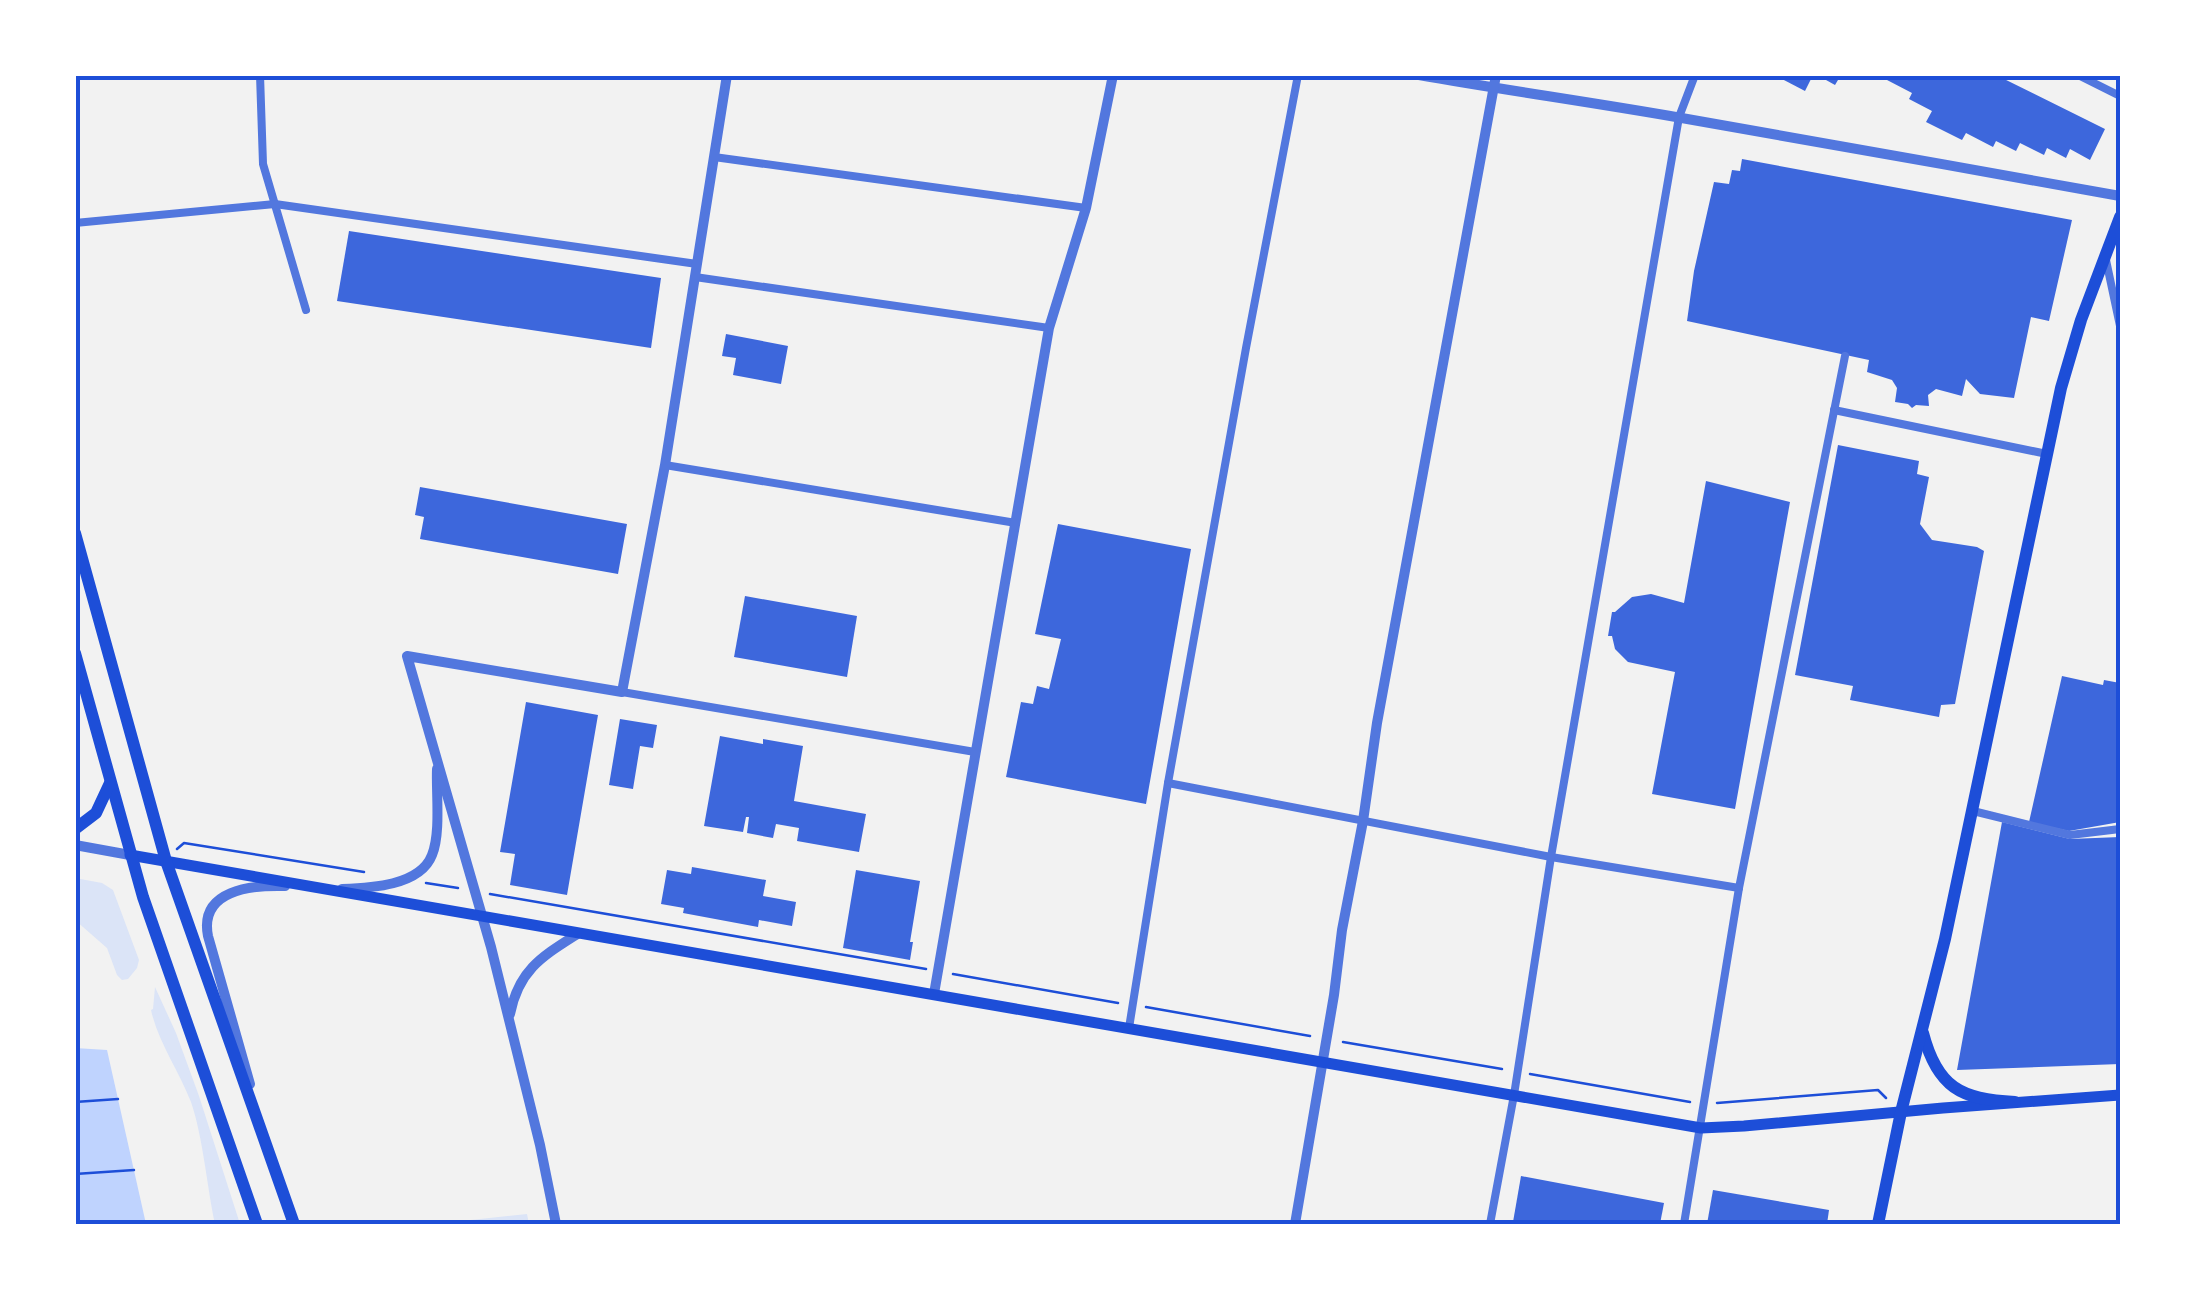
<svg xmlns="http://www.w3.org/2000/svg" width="2195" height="1299" font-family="Montserrat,sans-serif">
<rect width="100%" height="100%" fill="#f2f2f2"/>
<!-- green -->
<g fill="#dbe4f7">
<path d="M75,878L102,883L113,890L139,960L137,968L128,979L122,980L117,975L107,948L75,920Z"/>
<path d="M155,987L176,1033L199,1096L240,1224H215C207,1187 203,1137 191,1102C179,1071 158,1042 151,1010L153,1009Z"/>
<path d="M527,1214L529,1224H434Z"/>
</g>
<!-- water -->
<path fill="#bfd3fe" d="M75,1048L107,1050L146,1224H75Z"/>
<!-- building -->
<g fill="#3d67dc">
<path d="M1785,75H1813L1805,91L1782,79Z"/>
<path d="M1817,75H1841L1835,85Z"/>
<path d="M1890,75H1996L2105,129L2090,160L2070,149L2066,158L2047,148L2044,155L2020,143L2016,151L1996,141L1993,147L1966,133L1962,140L1926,122L1932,111L1909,99L1912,93L1887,80Z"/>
<path d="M1742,159L2072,220L2049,321L2031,317L2014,398L1980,394L1966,379L1962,396L1936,389L1928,395L1929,406L1916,405L1912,408L1908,404L1895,402L1897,388L1892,380L1867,372L1869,360L1687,321L1694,271L1714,182L1729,184L1732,170L1740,171Z"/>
<path d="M349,231L661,278L651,348L337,301Z"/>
<path d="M726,334L788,346L781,384L733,375L736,358L722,356Z"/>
<path d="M1838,445L1919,461L1917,474L1929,477L1920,524L1932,540L1977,547L1984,551L1955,704L1941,705L1939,717L1850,700L1853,686L1795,675Z"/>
<path d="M1706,481L1790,502L1735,809L1652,794L1675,672L1628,662L1615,649L1612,636H1608L1612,612H1615L1632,597L1651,594L1684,603Z"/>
<path d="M420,487L627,524L618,574L420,539L424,517L415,515Z"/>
<path d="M1058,524L1191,549L1146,804L1006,777L1021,702L1033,704L1037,686L1049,689L1061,639L1035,634Z"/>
<path d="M745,596L857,616L847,677L734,657Z"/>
<path d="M2062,676L2103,685L2104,680L2120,683V822L2069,831L2029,822Z"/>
<path d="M526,702L598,715L567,895L510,885L515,854L500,852Z"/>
<path d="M620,719L657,725L653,748L640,746L633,789L609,785Z"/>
<path d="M720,736L763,744V739L803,746L794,801L866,814L859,852L797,841L799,828L776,824L773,838L747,833L749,817H746L743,832L704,826Z"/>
<path d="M2002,822L2070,839L2120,837V1064L1957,1070Z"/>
<path d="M692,867L766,880L763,896L796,902L792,926L759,920L758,927L683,913L684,908L661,904L667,870L691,874Z"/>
<path d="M856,870L920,881L910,942H913L910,960L843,948Z"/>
<path d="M1521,1176L1664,1203L1660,1224L1513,1222Z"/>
<path d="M1713,1190L1829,1210L1827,1224H1707Z"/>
</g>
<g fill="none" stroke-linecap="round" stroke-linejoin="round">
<!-- path -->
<g stroke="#1d4ed8" stroke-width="2.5">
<path d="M177,849L184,843L364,872"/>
<path d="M426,883L458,888"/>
<path d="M490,894L926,969"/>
<path d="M953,974L1118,1003"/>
<path d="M1146,1007L1310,1036"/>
<path d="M1343,1042L1502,1069"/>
<path d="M1530,1074L1690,1102"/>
<path d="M75,1102L118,1099"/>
<path d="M1717,1103L1878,1090L1886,1098"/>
<path d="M75,1174L134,1170"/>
</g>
<!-- minor -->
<g stroke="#5277de" stroke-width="8">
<path d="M260,75L263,164L306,310"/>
<path d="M2078,75L2120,96"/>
<path d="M714,157L1086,208"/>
<path d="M75,223L275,204L697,264"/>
<path d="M2106,260L2120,326"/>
<path d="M695,277L1049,328"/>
<path d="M1834,410L2047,454"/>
<path d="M665,465L1016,523"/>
<path d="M622,692L975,752"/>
<path d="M1168,783L1551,857L1739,888"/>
<path d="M1973,811L2070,835L2120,829"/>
<path d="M1129,1028L1168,783L1246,348L1298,75"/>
<path d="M1490,1224L1514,1095L1551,857L1679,117L1695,75"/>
<path d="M1684,1224L1739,888L1845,356"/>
</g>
<!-- tertiary -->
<g stroke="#5277de" stroke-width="10">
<path d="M1419,75C1504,90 1590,102 1676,117C1824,142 1972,170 2120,196"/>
<path d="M75,845L130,855"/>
<path d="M342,889C370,888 420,886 432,855C441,833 436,793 437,769"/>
<path d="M934,994L1049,328L1086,208L1113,75"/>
<path d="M510,1014C519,969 543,956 579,933"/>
<path d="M250,1084L208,936C199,890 251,885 285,886"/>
<path d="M556,1224L540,1145L491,947L407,656L622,692L665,465L727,75"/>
<path d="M1295,1224L1334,995L1342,930L1363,821L1377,723L1496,75"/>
</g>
<!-- secondary -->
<path stroke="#1d4ed8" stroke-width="11" d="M130,855L1701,1128L1744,1126L1943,1108L2120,1095"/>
<!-- primary -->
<g stroke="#1d4ed8" stroke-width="12">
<path d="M75,533L166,861L294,1224"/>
<path d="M75,653L143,897L257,1224"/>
<path d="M75,829L96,813L110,783"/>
<path d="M1923,1033C1937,1087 1961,1100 2015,1102"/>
<path d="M1878,1224L1901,1112L1945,939L2061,388L2081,320L2120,217"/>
</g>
</g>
<!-- border -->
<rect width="2195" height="1299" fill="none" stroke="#ffffff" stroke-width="155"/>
<rect x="78" y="78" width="2040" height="1144" fill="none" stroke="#1d4ed8" stroke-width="4"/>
</svg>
